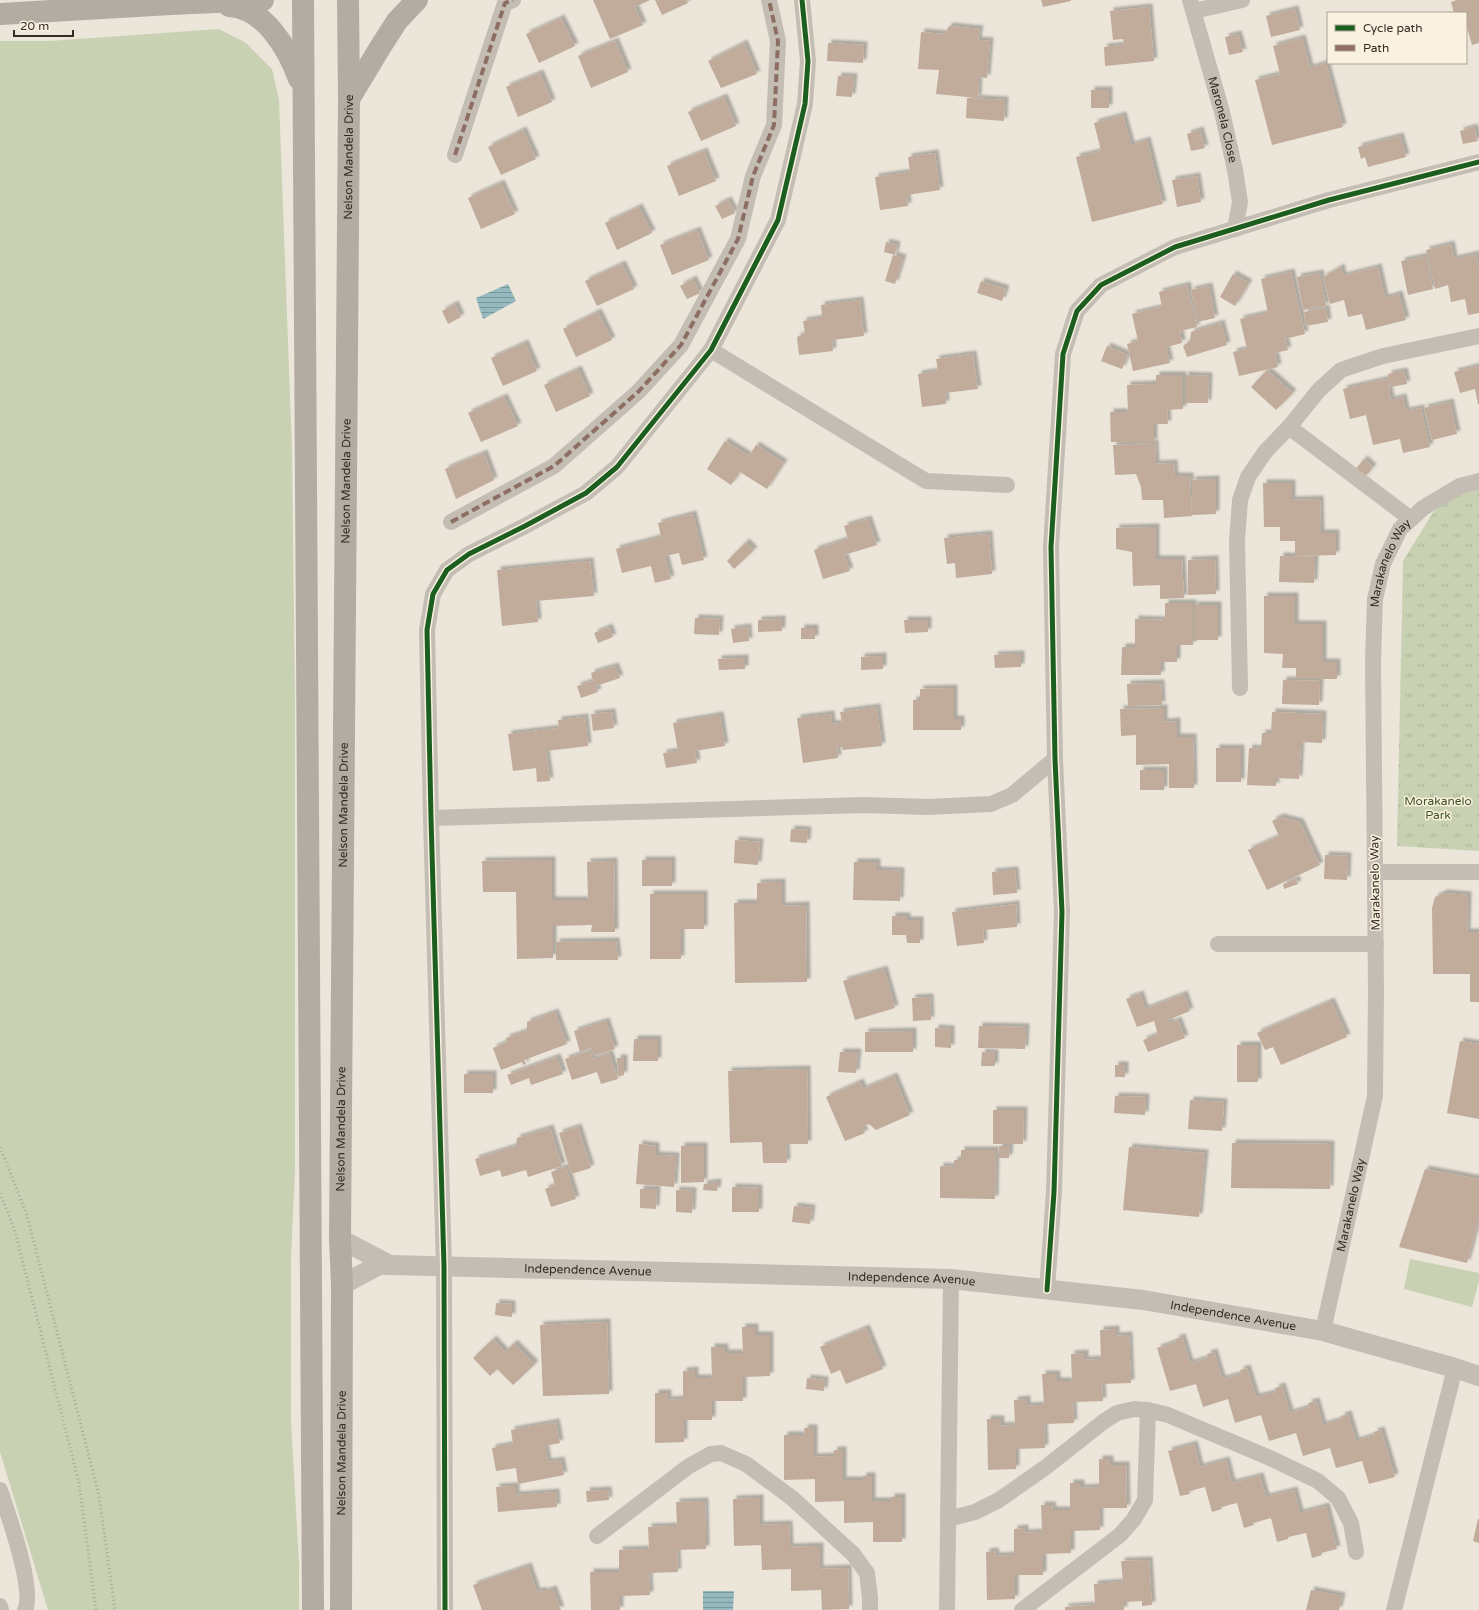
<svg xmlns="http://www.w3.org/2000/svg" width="1479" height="1610" font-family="'Varela Round',sans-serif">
<defs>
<pattern id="park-tufts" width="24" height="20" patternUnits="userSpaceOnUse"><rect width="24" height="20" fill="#c8d2b3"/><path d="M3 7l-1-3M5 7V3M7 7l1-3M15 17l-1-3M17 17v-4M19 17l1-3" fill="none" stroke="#acb49a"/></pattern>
<pattern id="water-rules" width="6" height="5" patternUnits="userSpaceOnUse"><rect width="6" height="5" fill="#95b9be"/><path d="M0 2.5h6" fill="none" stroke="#7a979a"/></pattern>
<filter id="shadow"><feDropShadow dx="3.5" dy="-3.5" stdDeviation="1" flood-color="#0004"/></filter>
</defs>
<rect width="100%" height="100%" fill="#ebe5da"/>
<!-- green -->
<g fill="#c8d2b3">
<path d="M219,29L246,43L272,69L279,100L292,450L295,696V1168L291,1258V1421L299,1564V1610H48L0,1452V41H50Z"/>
<path d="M1410,1259L1479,1273V1281L1472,1307L1404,1289Z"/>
</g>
<!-- park -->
<path fill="url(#park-tufts)" d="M1479,482V851L1397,846L1403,561L1432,514L1460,486Z"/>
<!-- water -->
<g fill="url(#water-rules)">
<path d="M508,284L516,301L483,319L476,298Z"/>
<path d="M703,1591H734L733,1610H703Z"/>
</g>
<!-- building -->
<g fill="#c1ab9a" filter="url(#shadow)">
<path d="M593,0H650L635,7L643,25L610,39Z"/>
<path d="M655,0H686L688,3L662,15Z"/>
<path d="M1041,0H1071V1L1043,7Z"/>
<path d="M1458,0H1479V43L1472,45L1466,24V13H1454L1451,2Z"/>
<path d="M1149,7L1154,61L1105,66L1104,47L1124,45L1123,39L1113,40L1110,11Z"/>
<path d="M1295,9L1300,30L1271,37L1266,16Z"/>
<path d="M561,18L575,46L539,63L526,34Z"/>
<path d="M949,26L980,29L978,40L990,41L987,78L979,77L978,98L936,94L939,70L918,69L921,32L945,34Z"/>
<path d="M1238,34L1243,52L1229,55L1225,37Z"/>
<path d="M1302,38L1310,68L1326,63L1343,127L1272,145L1255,80L1280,74L1273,46Z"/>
<path d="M615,41L628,72L591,88L578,56Z"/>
<path d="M744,43L757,74L721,88L708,61Z"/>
<path d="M828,43L864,45L863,63L827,61Z"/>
<path d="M540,73L552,102L518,117L506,87Z"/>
<path d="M838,76L854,77L852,97L836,96Z"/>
<rect x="1091" y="90" width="18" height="18"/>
<path d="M724,97L736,126L701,141L688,112Z"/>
<path d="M967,98L1005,100L1004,121L966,118Z"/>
<path d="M1123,115L1131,145L1147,140L1163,204L1092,222L1076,157L1101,151L1094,123Z"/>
<path d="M1474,127L1478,141L1463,144L1460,131Z"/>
<path d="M523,130L536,159L501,175L488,147Z"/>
<path d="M1200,130L1205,148L1191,151L1187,134Z"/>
<path d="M1400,136L1406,157L1368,167L1365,157L1361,159L1358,147Z"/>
<path d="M704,151L716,181L679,196L667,166Z"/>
<path d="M935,153L940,190L907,195L908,206L880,210L875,177L910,172L908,157Z"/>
<path d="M1197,176L1201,202L1177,207L1172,180Z"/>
<path d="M501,183L515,214L481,229L468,198Z"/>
<path d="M728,200L735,213L722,219L715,206Z"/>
<path d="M639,207L652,233L617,250L605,223Z"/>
<path d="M697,230L709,260L672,275L660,245Z"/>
<path d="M886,242L897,245L895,255L884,252Z"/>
<path d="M1451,244L1454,259L1476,254L1479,267V313L1468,315L1465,299L1451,302L1448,285L1435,289L1426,250Z"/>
<path d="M893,255L903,258L895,284L885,281Z"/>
<path d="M1426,256L1433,289L1408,295L1401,261Z"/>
<path d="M622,264L634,289L597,306L585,281Z"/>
<path d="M1341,267L1343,276L1378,267L1385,298L1399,294L1406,320L1366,330L1362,314L1348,317L1344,300L1330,304L1323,277Z"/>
<path d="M1291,272L1305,334L1285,339L1288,350L1275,353L1278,367L1239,376L1233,352L1247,349L1240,319L1268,313L1261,279Z"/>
<path d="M1320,273L1326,306L1303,310L1297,277Z"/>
<path d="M1233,274L1249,283L1235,306L1220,297Z"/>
<path d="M693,279L700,293L687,299L680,286Z"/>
<path d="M981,281L1006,289L1002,301L977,293Z"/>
<path d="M1187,285L1197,327L1180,331L1182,343L1166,347L1170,363L1133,371L1127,344L1138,341L1132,314L1162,307L1159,292Z"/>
<path d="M1209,286L1215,318L1197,322L1191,290Z"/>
<path d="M860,300L864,336L832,340L833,351L799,355L797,337L805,333L803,321L822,318L821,305Z"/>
<path d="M455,304L461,317L448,324L442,311Z"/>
<path d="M1326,308L1328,322L1306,326L1304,312Z"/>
<path d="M598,312L612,340L576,357L563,329Z"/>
<path d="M1221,323L1227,345L1187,357L1183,346L1190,341L1191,332Z"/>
<path d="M525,343L537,371L503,386L491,358Z"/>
<path d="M1107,346L1128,355L1122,369L1101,361Z"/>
<path d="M973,354L978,389L945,393L946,404L922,407L918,374L938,371L936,359Z"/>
<path d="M1479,366V404H1478L1475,389L1460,393L1454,372Z"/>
<path d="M578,369L590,396L556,412L544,385Z"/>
<path d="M1267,370L1293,393L1276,410L1251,387Z"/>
<path d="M1404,371L1407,384L1390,387L1388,374Z"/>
<path d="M1156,375H1183V409L1167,410L1168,424H1154V442H1111L1110,412H1128L1127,385L1156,384Z"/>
<path d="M1185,375L1209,376L1208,403H1185Z"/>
<path d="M1387,379L1391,400L1403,397L1406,411L1421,408L1430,447L1403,453L1400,439L1373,445L1366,415L1350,419L1343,389Z"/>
<path d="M504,397L518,426L481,442L468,413Z"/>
<path d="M1450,402L1457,434L1432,440L1424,408Z"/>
<path d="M725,441L749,456L756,445L784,463L767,489L740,472L731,485L707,469Z"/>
<path d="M1155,443L1156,464L1174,463L1175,476H1190L1192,516L1164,518L1163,500H1142L1141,487L1136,474L1115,475L1113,445Z"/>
<path d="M484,453L494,480L456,499L445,469Z"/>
<path d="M1364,459L1373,467L1364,478L1355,470Z"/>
<path d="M1216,479V514L1192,515V480Z"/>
<path d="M1263,483H1292V500L1320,499L1321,533H1336V555L1295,556V541H1280V527H1264Z"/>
<path d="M693,514L704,560L682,565L679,553L665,556L671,579L655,583L651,566L622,573L616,549L661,537L658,523Z"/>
<path d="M868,519L877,545L844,555L850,571L823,579L814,550L848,539L844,526Z"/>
<path d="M1156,527V559H1182L1184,598L1160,599V585L1133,586L1132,552L1116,549V528Z"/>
<path d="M989,534L992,574L956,578L955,563L947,564L944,538Z"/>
<path d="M746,542L754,550L734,569L727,561Z"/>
<path d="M1280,556L1315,557L1314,583L1279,582Z"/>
<path d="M1215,559L1216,594L1188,595V560Z"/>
<path d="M590,561L594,596L536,601L538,622L502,626L497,570Z"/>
<path d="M1264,596H1295V624H1323V662H1337V679H1296V668H1282L1283,654L1264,653Z"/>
<path d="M1165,603H1193V645H1177V662H1161V675H1121L1122,647H1135V619L1165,620Z"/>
<rect x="1194" y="605" width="24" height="35"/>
<path d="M695,618L720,619L719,635L694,634Z"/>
<path d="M782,619V631L758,632V620Z"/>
<path d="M904,620H928V632L905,633Z"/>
<path d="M609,627L613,637L598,643L594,633Z"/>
<path d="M748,627L749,641L733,643L731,629Z"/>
<rect x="801" y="628" width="14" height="11"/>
<path d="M1021,654V667L995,668L994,655Z"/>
<path d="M883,656V669L861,670V657Z"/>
<path d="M745,658V669L719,670L718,659Z"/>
<path d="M615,666L620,678L596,686L598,692L581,698L577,686L593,681L591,673Z"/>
<path d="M1283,680L1320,681L1319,705L1282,704Z"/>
<path d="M1161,683L1162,705L1128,706L1127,684Z"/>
<path d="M954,688V719H961V730H913V700H920V689Z"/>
<path d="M877,707L882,746L843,750L842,747H837L838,758L803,763L797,718L831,714L832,724L842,723L840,712Z"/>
<path d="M1164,708V722L1177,721V737H1193L1194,788H1169V764L1136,765V735L1121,736L1120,709Z"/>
<path d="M612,712L614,728L593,731L591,714Z"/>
<path d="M1272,712L1323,714L1322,743L1301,742L1299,779L1276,778V786L1247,785L1249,748L1261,749L1262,733H1271Z"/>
<path d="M720,715L725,746L695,751L697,763L666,768L663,753L678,751L673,723Z"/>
<path d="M585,717L588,746L546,751L550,781L537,782L536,768L513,771L508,734L559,728L558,720Z"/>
<rect x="1216" y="748" width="25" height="34"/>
<rect x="1140" y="770" width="24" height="20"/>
<path d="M1280,817L1300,822L1320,865L1267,890L1248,850L1279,836L1272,821Z"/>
<path d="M791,829L808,830L807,843L790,842Z"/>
<path d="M735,840L760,842L758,865L734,863Z"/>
<path d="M1325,855L1348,856L1347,880L1324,879Z"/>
<path d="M552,860V900H588L587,862L614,861L615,932H591L592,925L553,926V958L517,959L516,892H483L482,861Z"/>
<rect x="642" y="860" width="30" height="26"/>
<path d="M854,862H877V870L901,871L900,901L853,900Z"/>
<path d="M1015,870L1017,893L993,895L992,872Z"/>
<path d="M1296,879L1298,884L1284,889L1283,884Z"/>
<path d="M782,882V906L806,905L807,982L735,983L734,903H757V883Z"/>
<path d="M1444,893L1468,895L1467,932H1479V1002H1470V974H1433L1432,908L1435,897Z"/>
<path d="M650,894H704V929H681V959H650Z"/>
<path d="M1016,904L1017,927L983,930L984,943L957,946L952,912Z"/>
<path d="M892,916H907V920H920V943H907L906,935H892Z"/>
<path d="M616,941L618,960H556V942Z"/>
<path d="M884,969L895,1008L855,1020L843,981Z"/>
<path d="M1140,994L1145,1009L1184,994L1190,1011L1168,1020L1170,1023L1178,1020L1185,1038L1148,1052L1143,1040L1158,1034L1154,1021L1137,1027L1126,999Z"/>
<path d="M930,997L931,1020L913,1021L912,998Z"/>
<path d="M1331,1001L1347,1037L1281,1065L1273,1047L1265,1050L1257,1033Z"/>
<path d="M555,1012L567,1044L524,1060L526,1064L523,1065L522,1062L501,1070L493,1048L507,1042L506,1038L527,1031V1022Z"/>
<path d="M606,1021L615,1049L594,1056L591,1048L580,1052L574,1031Z"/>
<path d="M979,1026L1026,1027L1025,1049L978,1048Z"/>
<path d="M935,1028L951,1029V1048L935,1047Z"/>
<path d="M913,1031V1052H865V1032Z"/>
<path d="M634,1039H658V1061H633Z"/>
<path d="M1460,1041L1479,1044V1119L1447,1113Z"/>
<rect x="1237" y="1045" width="21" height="37"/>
<path d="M590,1051L593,1059L609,1053L618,1079L601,1084L597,1072L572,1080L565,1059Z"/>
<path d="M840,1052H858L856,1073L838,1072Z"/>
<path d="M982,1052L995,1053V1066H981Z"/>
<path d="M557,1057L563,1074L531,1085L529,1078L511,1085L507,1075Z"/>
<path d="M617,1058H624V1075L618,1076Z"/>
<rect x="1115" y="1065" width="10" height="12"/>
<path d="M807,1069L808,1144H786L787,1163H763L762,1142L730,1143L728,1071Z"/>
<rect x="464" y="1074" width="29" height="19"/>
<path d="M894,1076L910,1115L876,1130L869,1124L862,1127L865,1133L845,1141L826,1097L860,1082L863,1089Z"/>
<path d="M1115,1096L1146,1097L1145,1115L1114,1113Z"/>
<path d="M1190,1100L1224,1102L1222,1131L1188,1129Z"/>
<path d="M993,1110H1024L1023,1144H993Z"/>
<path d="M578,1127L591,1168L571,1174L559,1133Z"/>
<path d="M550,1128L562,1166L528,1177L526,1170L502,1177L500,1170L480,1176L475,1159L516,1146L517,1138Z"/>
<path d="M1232,1143L1331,1144L1330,1189L1231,1188Z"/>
<path d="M639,1144L656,1146V1155L676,1156L674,1187L636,1184Z"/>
<path d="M681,1146H704V1182L681,1183Z"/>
<path d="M999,1146H1010L1009,1158H998Z"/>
<path d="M1129,1147L1205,1153L1199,1217L1123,1210Z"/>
<path d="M961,1150H996L995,1199L940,1198V1166L954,1167V1160H961Z"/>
<path d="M566,1167L576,1199L551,1207L545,1189L555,1185L551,1172Z"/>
<path d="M1425,1169L1479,1179V1218L1467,1263L1399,1247Z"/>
<path d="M718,1182L717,1191L703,1190L704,1184Z"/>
<path d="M732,1187L759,1188V1212H732Z"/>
<path d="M640,1189H657L656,1209L640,1208Z"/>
<path d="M676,1190L693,1191L692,1213L676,1212Z"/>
<path d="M794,1206L812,1208L810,1224L792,1222Z"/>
<path d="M496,1303L512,1304V1317L495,1315Z"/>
<path d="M607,1322L609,1394L543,1396L540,1325Z"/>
<path d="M742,1327H755V1335H770V1376L743,1377V1401H712V1420H684V1442L655,1443V1393H668V1400L683,1399V1371L695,1370V1378H712L711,1347H725V1353H743Z"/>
<path d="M866,1328L883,1369L846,1384L840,1370L831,1374L820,1347Z"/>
<path d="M1116,1329V1336L1129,1335L1131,1383L1102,1384L1103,1401L1073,1402L1074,1423L1044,1424L1045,1448L1016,1449V1469L988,1470L987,1419H1001V1426L1015,1425L1014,1400L1027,1399V1406L1044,1405L1042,1374H1057V1381H1072L1071,1354L1085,1353V1360L1101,1359L1100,1330Z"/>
<path d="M1182,1337L1190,1363L1208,1358L1207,1354L1214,1352L1222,1379L1241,1374L1240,1370L1247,1368L1256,1397L1276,1392L1275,1388L1282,1386L1290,1413L1309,1407L1308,1403L1316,1401L1323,1425L1342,1419L1341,1416L1348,1414L1356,1441L1375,1435L1374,1432L1381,1430L1395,1477L1369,1484L1362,1461L1336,1468L1330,1448L1303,1456L1296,1433L1269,1441L1261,1415L1235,1423L1228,1399L1203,1407L1196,1384L1170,1391L1157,1348L1176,1342L1175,1339Z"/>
<path d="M493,1339L505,1352L514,1343L535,1364L513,1385L497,1369L490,1376L473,1358Z"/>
<path d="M807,1378L825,1380L824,1391L806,1389Z"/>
<path d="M556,1422L560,1443L545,1446L548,1462L561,1460L564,1475L518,1484L516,1468L496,1471L492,1448L513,1444L511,1430Z"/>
<path d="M804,1428H814V1457L834,1456V1450H843V1480H863V1476H872V1501H891V1497H902V1542H873V1522L844,1523V1501L815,1502V1479L784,1480V1435H805Z"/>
<path d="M1194,1444L1200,1467L1226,1460L1232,1483L1260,1476L1266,1497L1294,1490L1300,1513L1326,1506L1337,1549L1321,1553L1322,1555L1312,1558L1306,1533L1288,1537V1539L1277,1542L1271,1518L1253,1523L1254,1525L1244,1528L1237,1503L1221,1507L1222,1509L1212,1512L1205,1487L1189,1491L1190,1494L1180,1496L1168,1451Z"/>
<path d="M1099,1459H1110V1465H1126L1127,1508H1100V1530L1071,1531V1553L1043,1554V1575H1015V1599L987,1600L986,1552L995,1551L996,1556L1014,1555V1529L1025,1528V1533L1042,1532L1041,1505H1052L1053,1510H1070V1483H1081V1488L1099,1487Z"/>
<path d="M516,1486V1495L556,1492L557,1507L498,1512L496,1487Z"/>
<path d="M608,1490L609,1500L587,1502L586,1491Z"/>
<path d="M760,1498V1525L789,1524L790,1547L820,1546V1569L848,1568L849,1609L822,1610L821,1590L791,1591V1569L762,1570L761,1545L734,1546L733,1499Z"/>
<path d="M705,1501L706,1549L677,1550L678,1572L649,1573L650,1595L620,1596V1610H591L590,1572H619V1550L649,1549L648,1527L677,1526L676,1502Z"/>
<path d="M1478,1519H1479V1543L1473,1541Z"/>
<path d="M1149,1560L1152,1605L1142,1606V1601L1124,1602V1610H1065V1607L1095,1605L1094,1584L1123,1582L1121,1561Z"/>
<path d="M528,1566L537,1592L542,1590L543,1592L553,1589L561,1610H482L473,1585Z"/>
<path d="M1311,1590L1342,1596L1339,1610H1306Z"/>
</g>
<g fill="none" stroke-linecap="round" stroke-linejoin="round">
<!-- minor -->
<g stroke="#c4bdb4" stroke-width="16">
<path id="s1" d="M1190,0L1222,112L1235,170L1240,202L1235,229"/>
<path d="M1194,11L1242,0"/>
<path d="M455,155L505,3L513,0"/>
<path d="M711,350L926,481L1007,485"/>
<path d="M1289,427L1411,519"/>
<path d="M451,522L554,466L639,391L681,345L738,239L753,176L774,125L778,41L769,0"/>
<path d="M1240,688L1237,541L1240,500L1248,477L1265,452L1289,427L1319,390L1341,370L1383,356L1479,336"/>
<path d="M431,818L864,805L927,807L991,804L1012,795L1055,759"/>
<path d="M1375,872H1479"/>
<path d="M1218,944H1376"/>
<path d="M1047,1290L1054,1192L1062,912L1055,759L1051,547L1063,354L1077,311L1101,285L1175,247L1329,200L1479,162"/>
<path id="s2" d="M1323,1331L1375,1096L1376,990L1373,661L1375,599L1383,564L1400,529L1423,508L1460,486L1479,481"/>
<path d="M0,1490C8,1514 35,1589 25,1610"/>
<path d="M948,1519L975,1512L999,1500L1046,1467L1103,1422L1117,1413L1134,1409L1148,1410L1168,1415L1270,1458L1318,1481L1338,1498L1351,1523L1356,1552"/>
<path d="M597,1536L689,1466L711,1454L721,1453L746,1464L792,1498L853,1554L867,1573L870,1598V1610"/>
<path d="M0,1606L1,1610"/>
<path d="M445,1610L444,1266L431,818L427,630L433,594L447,570L469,554L525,526L586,493L617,467L711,350L778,220L805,104L808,61L802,0"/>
<path d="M947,1610L951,1279"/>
<path d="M1022,1610L1120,1535L1134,1519L1145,1500L1148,1410"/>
<path d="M1394,1610L1455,1368"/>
</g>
<!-- tertiary -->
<g stroke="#c4bdb4" stroke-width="20">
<path d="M340,1239L390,1265"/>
<path id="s3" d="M342,1285L379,1265H390L951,1279L1143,1300L1323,1331L1455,1368L1479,1376"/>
</g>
<!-- primary -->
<g stroke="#b2aca3" stroke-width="22">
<path d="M303,0L313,1610"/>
<path d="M229,6C265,8 288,49 299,79"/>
<path d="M0,14L171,4L263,0"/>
<path d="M349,99L381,46L397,21L417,0"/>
<path id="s4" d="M341,1610L342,1285L340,1239L349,99L348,0"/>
</g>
<!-- rail -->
<g stroke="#aba69e" stroke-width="3" stroke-dasharray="1 3" stroke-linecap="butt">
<path d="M0,1147L27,1215L99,1496L115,1610"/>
<path d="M0,1193L15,1231L79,1483L96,1610"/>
</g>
<!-- quiet -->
<g stroke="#8d6e63" stroke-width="4" stroke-dasharray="8 4" stroke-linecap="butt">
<path d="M455,155L505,3L513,0"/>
<path d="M451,522L554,466L639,391L681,345L738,239L753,176L774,125L778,41L769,0"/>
</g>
<defs>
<g id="cycleway">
<path d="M1047,1290L1054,1192L1062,912L1055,759L1051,547L1063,354L1077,311L1101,285L1175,247L1329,200L1479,162"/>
<path d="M445,1610L444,1266L431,818L427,630L433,594L447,570L469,554L525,526L586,493L617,467L711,350L778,220L805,104L808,61L802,0"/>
</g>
</defs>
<!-- cycleway casing -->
<use href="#cycleway" stroke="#faf1e0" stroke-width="8"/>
<!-- cycleway -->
<use href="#cycleway" stroke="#1b5e20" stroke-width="5"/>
</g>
<g text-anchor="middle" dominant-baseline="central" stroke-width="3" stroke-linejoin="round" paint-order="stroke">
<!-- street labels -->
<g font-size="12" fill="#342b23" stroke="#faf1e0">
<text stroke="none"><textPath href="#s1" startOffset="124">Maronela Close</textPath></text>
<text stroke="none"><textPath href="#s4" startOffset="1453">Nelson Mandela Drive</textPath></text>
<text stroke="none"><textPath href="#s4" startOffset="1129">Nelson Mandela Drive</textPath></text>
<text stroke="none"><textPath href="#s2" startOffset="777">Marakanelo Way</textPath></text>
<text stroke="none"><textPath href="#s4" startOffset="805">Nelson Mandela Drive</textPath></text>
<text transform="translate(1375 883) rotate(-91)">Marakanelo Way</text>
<text stroke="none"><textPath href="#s4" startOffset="481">Nelson Mandela Drive</textPath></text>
<text stroke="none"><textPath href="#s2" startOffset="129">Marakanelo Way</textPath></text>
<text stroke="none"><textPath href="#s3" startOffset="251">Independence Avenue</textPath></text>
<text stroke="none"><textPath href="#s3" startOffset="575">Independence Avenue</textPath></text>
<text stroke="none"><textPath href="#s3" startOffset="899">Independence Avenue</textPath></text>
<text stroke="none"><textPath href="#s4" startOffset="157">Nelson Mandela Drive</textPath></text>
</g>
<!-- park labels -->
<g font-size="12" fill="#3d5425" stroke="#faf1e0">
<text x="1438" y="801">Morakanelo<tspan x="1438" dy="14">Park</tspan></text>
</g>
</g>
<!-- legend -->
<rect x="1327" y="12" width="140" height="52" fill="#faf1e0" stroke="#aba294"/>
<rect x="1335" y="25" width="20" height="6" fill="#1b5e20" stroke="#aba294"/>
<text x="1363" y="32" font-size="12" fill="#342b23">Cycle path</text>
<rect x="1335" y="45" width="20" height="6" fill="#8d6e63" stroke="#aba294"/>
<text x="1363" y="52" font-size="12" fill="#342b23">Path</text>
<!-- scale -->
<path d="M14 30v6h59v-6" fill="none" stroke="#342b23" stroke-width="2"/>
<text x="20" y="30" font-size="12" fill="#342b23" stroke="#faf1e0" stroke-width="3" paint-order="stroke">20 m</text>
</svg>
